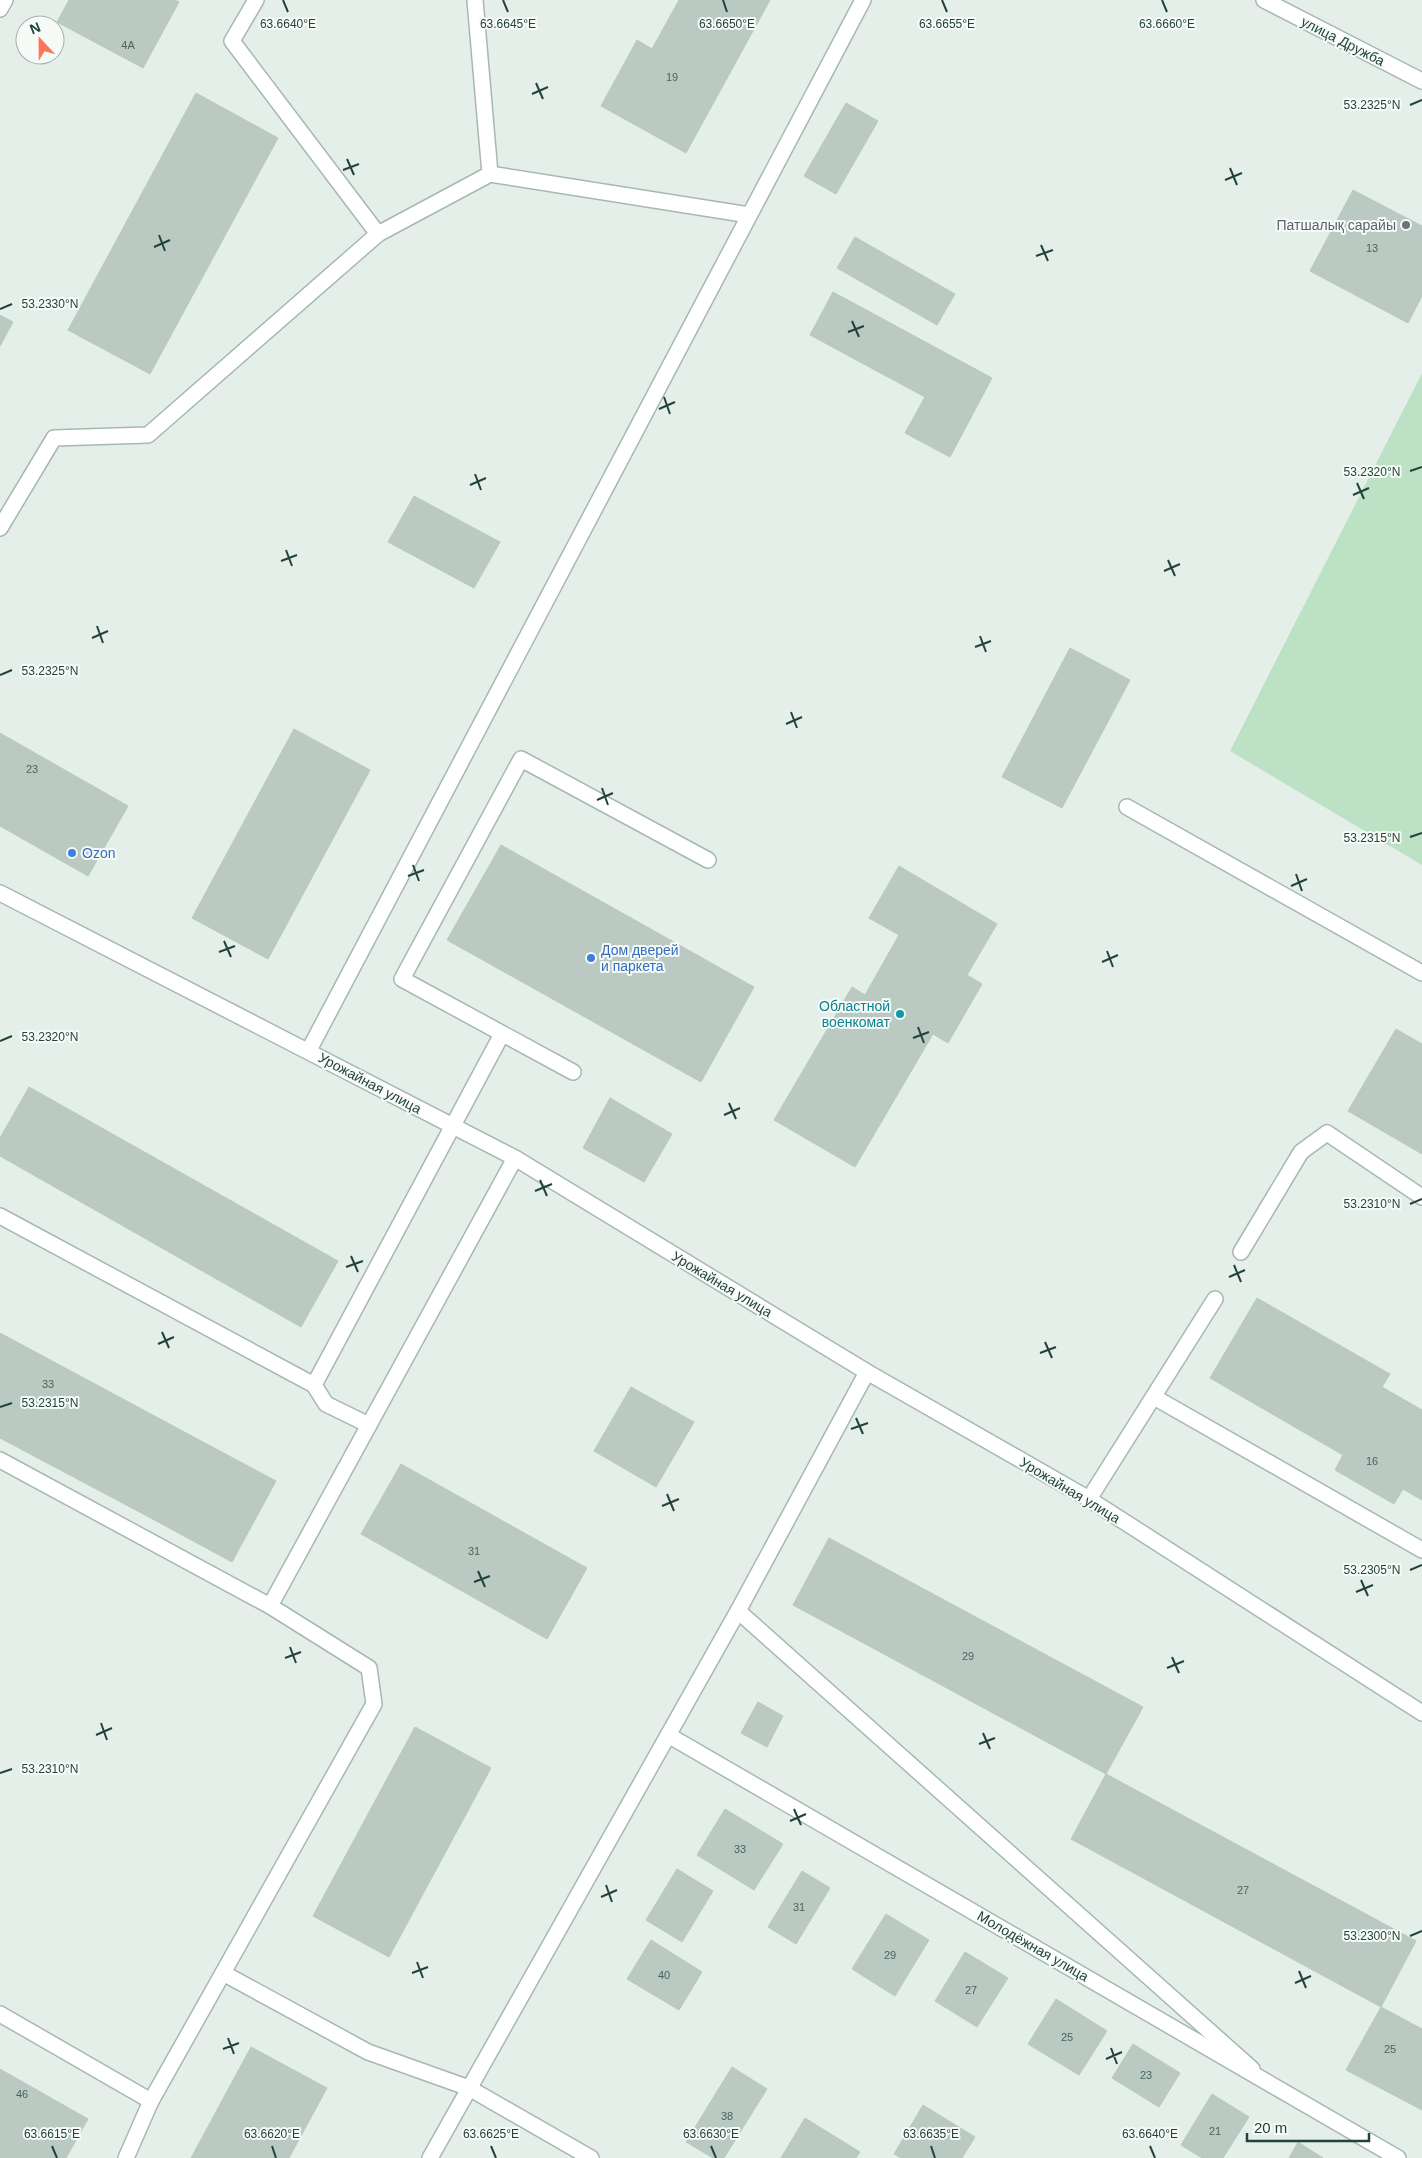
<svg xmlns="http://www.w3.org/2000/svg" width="1422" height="2158" font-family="Helvetica,sans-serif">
<rect width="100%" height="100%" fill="#e5efea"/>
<!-- green -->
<path fill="#bde1c5" d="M1422,373V865L1230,751Z"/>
<!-- building -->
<g fill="#bacac3" stroke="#b7c9c1">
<path d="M69,0H175L179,2L143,68L57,22Z"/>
<path d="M679,0H770L686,153L601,106L637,40L652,49Z"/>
<path d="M196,93L278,138L150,374L68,330Z"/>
<path d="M846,103L878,121L836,194L804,176Z"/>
<path d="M1353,190L1422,226V296L1408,323L1310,271Z"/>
<path d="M855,237L955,294L937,325L837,268Z"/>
<path d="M833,292L992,378L950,457L905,433L925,397L810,335Z"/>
<path d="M0,315L13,322L0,346Z"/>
<path d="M414,496L500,542L474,588L388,542Z"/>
<path d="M1070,648L1130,680L1062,808L1002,777Z"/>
<path d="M294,729L370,770L268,959L192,918Z"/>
<path d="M0,733L128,806L88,876L0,826Z"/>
<path d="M501,845L754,987L701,1082L447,940Z"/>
<path d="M899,866L997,924L967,975L982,984L948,1043L933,1034L855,1167L774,1120L852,987L865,995L899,935L869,918Z"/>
<path d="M1396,1029L1422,1044V1154L1348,1111Z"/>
<path d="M29,1087L338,1261L301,1327L0,1156V1138Z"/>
<path d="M610,1098L672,1134L644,1182L583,1148Z"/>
<path d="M1257,1298L1390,1374L1382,1387L1422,1410V1500L1403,1489L1394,1504L1335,1470L1343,1455L1210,1378Z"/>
<path d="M0,1333L190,1435L147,1516L0,1438Z"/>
<path d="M631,1387L694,1422L656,1487L594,1451Z"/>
<path d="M190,1435L276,1481L232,1562L147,1516Z"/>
<path d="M401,1464L587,1568L547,1639L361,1534Z"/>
<path d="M829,1538L1143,1707L1106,1774L793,1605Z"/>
<path d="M758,1702L783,1716L767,1747L741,1733Z"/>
<path d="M415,1727L491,1768L389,1957L313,1916Z"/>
<path d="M1106,1774L1416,1941L1381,2007L1071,1839Z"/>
<path d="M725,1809L783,1844L754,1890L697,1855Z"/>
<path d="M677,1869L713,1891L682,1942L646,1920Z"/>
<path d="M802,1871L830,1888L796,1944L768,1927Z"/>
<path d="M886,1914L929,1940L895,1996L852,1969Z"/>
<path d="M651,1940L702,1972L679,2010L627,1979Z"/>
<path d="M965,1952L1008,1978L977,2027L935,2001Z"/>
<path d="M1056,1999L1107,2031L1079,2075L1028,2044Z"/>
<path d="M1381,2007L1422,2029V2110L1346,2070Z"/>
<path d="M1133,2044L1180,2073L1159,2107L1112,2078Z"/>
<path d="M251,2047L327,2088L289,2158H191Z"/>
<path d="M732,2067L767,2089L724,2158H713L686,2142Z"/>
<path d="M0,2069L88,2119L66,2158H0Z"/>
<path d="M1212,2094L1249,2117L1223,2158H1202L1181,2145Z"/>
<path d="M923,2105L975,2137L962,2158H901L894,2154Z"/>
<path d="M805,2118L860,2152L856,2158H781Z"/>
<path d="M1298,2142L1323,2158H1289Z"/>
</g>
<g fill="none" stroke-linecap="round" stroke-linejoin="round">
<defs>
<g id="lane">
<path d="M256,0L232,41L378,234"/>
<path d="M475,0L490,174"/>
<path d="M0,9L5,0"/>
<path d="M0,528L54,438L148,435L378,234L490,174L749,215"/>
<path d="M1127,807L1422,973"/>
<path d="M573,1072L402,979L521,759L708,860"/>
<path d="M0,1216L314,1385L502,1034"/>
<path d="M1241,1252L1301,1152L1327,1133L1422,1197"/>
<path d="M314,1385L326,1404L369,1425"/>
<path d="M1154,1397L1422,1550"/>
<path d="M0,1460L270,1606L515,1158"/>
<path d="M1089,1499L1215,1299"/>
<path d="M738,1611L1252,2069"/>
<path d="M223,1973L368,2052L469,2088"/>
<path d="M0,2014L151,2101"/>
<path d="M126,2158L151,2101L374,1704L369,1668L270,1606"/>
</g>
<g id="street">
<path d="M1264,0L1422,81"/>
<path d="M0,893L515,1158L867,1372L1089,1499L1422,1713"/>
<path d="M309,1050L863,0"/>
<path d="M668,1735L1398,2158"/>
<path d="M469,2088L591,2158"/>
<path d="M430,2158L738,1611L867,1372"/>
</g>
</defs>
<!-- lane casing -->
<use href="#lane" stroke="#a7b8b1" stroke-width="18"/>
<!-- street casing -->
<use href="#street" stroke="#a7b8b1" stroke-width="18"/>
<!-- lane -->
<use href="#lane" stroke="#fff" stroke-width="15"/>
<!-- street -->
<use href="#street" stroke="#fff" stroke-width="15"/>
</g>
<!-- ticks -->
<path fill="none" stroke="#224339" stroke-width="2" d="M283,0L288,12M503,0L508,12M723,0L727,12M942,0L947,12M1162,0L1167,12M536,83L543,99M532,94L548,87M1410,105L1422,100M347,159L354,175M1230,168L1237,185M343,170L359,164M1225,180L1242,173M159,235L165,251M1041,245L1048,261M154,247L170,240M1036,256L1053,250M0,309L12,304M852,321L859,337M848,332L864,326M664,397L670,414M659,409L675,402M1410,471L1422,467M475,474L481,490M1357,483L1364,499M470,485L486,478M1353,495L1369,488M286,550L292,566M1168,560L1175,576M281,561L297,555M1164,571L1180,564M97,626L103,643M980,636L986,652M92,638L108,631M975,647L991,641M0,675L12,670M791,712L797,728M786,724L802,717M602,788L608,805M597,800L613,793M1410,837L1422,833M413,865L419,881M1296,874L1302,891M408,876L424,870M1291,886L1307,879M224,941L231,957M1107,951L1113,967M219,952L235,946M1102,962L1118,955M918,1027L924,1043M913,1038L929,1032M0,1041L12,1036M729,1103L736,1119M724,1115L740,1108M540,1180L547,1196M535,1191L552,1184M1410,1204L1422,1199M351,1256L358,1272M1234,1265L1241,1282M346,1267L363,1261M1229,1277L1245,1270M162,1332L169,1348M1045,1342L1052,1358M158,1344L174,1337M1040,1353L1056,1347M0,1407L12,1403M856,1418L863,1434M851,1429L868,1423M667,1494L674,1511M662,1506L679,1499M1410,1570L1422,1565M478,1571L485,1587M1361,1580L1368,1596M474,1582L490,1576M1356,1592L1373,1585M290,1647L296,1663M1172,1657L1179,1673M285,1658L301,1652M1167,1668L1184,1661M101,1723L107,1740M983,1733L990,1749M96,1735L112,1728M979,1744L995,1738M0,1773L12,1769M794,1809L801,1825M790,1821L806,1814M606,1885L612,1902M601,1897L617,1890M1410,1936L1422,1931M417,1962L423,1978M1299,1971L1306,1988M412,1973L428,1967M1295,1983L1311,1976M228,2038L234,2054M1111,2048L1117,2064M223,2049L239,2043M1106,2059L1122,2052M52,2146L57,2158M272,2146L276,2158M491,2146L496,2158M711,2146L716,2158M931,2146L935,2158M1150,2146L1155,2158"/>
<!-- markers -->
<circle fill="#6b7280" stroke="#f6fbf8" stroke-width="2" cx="1406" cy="225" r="5"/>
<g fill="#3f7fe0" stroke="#f6fbf8" stroke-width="2">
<circle cx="72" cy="853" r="5"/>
<circle cx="591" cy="958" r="5"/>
</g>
<circle fill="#0f9aa8" stroke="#f6fbf8" stroke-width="2" cx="900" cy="1014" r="5"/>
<g text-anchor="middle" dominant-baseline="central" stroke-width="4" stroke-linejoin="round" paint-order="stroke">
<!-- number labels -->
<g font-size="11" fill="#48655c">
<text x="128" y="45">4А</text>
<text x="672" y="77">19</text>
<text x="1372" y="248">13</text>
<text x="32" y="769">23</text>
<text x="48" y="1384">33</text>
<text x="1372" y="1461">16</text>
<text x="474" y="1551">31</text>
<text x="968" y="1656">29</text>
<text x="740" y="1849">33</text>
<text x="1243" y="1890">27</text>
<text x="799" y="1907">31</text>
<text x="890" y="1955">29</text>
<text x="664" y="1975">40</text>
<text x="971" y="1990">27</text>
<text x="1067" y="2037">25</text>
<text x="1390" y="2049">25</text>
<text x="1146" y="2075">23</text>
<text x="22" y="2094">46</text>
<text x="727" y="2116">38</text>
<text x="1215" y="2131">21</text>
</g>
<!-- street labels -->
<g font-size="14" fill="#224339" stroke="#f6fbf8">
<text transform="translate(1343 41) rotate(27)">улица Дружба</text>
<text transform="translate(370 1083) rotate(28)">Урожайная улица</text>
<text transform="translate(722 1284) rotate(31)">Урожайная улица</text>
<text transform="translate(1070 1490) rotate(31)">Урожайная улица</text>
<text transform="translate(1033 1946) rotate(30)">Молодёжная улица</text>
</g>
<!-- worship labels -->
<g font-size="14" fill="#5b616d" stroke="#f6fbf8" text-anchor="end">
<text x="1396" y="225">Патшалық сарайы</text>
</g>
<!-- shop labels -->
<g font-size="14" fill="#366cbe" stroke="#f6fbf8" text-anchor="start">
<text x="82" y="853">Ozon</text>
<text x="601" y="950">Дом дверей<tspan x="601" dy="16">и паркета</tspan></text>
</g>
<!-- culture labels -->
<g font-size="14" fill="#0d838f" stroke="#f6fbf8" text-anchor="end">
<text x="890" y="1006">Областной<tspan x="890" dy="16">военкомат</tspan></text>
</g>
</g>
<g font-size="12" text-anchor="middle" fill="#224339" stroke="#f6fbf8" stroke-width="4" stroke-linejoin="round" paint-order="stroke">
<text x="288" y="28">63.6640°E</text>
<text x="508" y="28">63.6645°E</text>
<text x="727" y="28">63.6650°E</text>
<text x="947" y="28">63.6655°E</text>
<text x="1167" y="28">63.6660°E</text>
<text x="1372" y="109">53.2325°N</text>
<text x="50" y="308">53.2330°N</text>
<text x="1372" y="476">53.2320°N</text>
<text x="50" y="675">53.2325°N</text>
<text x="1372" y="842">53.2315°N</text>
<text x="50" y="1041">53.2320°N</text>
<text x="1372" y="1208">53.2310°N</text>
<text x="50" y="1407">53.2315°N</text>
<text x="1372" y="1574">53.2305°N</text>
<text x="50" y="1773">53.2310°N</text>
<text x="1372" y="1940">53.2300°N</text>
<text x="52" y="2138">63.6615°E</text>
<text x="272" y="2138">63.6620°E</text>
<text x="491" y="2138">63.6625°E</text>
<text x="711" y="2138">63.6630°E</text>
<text x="931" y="2138">63.6635°E</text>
<text x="1150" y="2138">63.6640°E</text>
</g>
<!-- north arrow -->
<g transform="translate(40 40) rotate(338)"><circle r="24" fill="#f6fbf8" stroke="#a1b1ac"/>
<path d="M0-4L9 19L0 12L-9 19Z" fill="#fb7757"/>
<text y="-8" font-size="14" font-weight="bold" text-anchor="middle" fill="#224339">N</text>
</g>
<!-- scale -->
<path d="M1247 2133v8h122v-8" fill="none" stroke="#224339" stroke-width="2.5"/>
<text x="1254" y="2133" font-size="15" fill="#224339" stroke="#f6fbf8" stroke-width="4" paint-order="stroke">20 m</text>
</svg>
